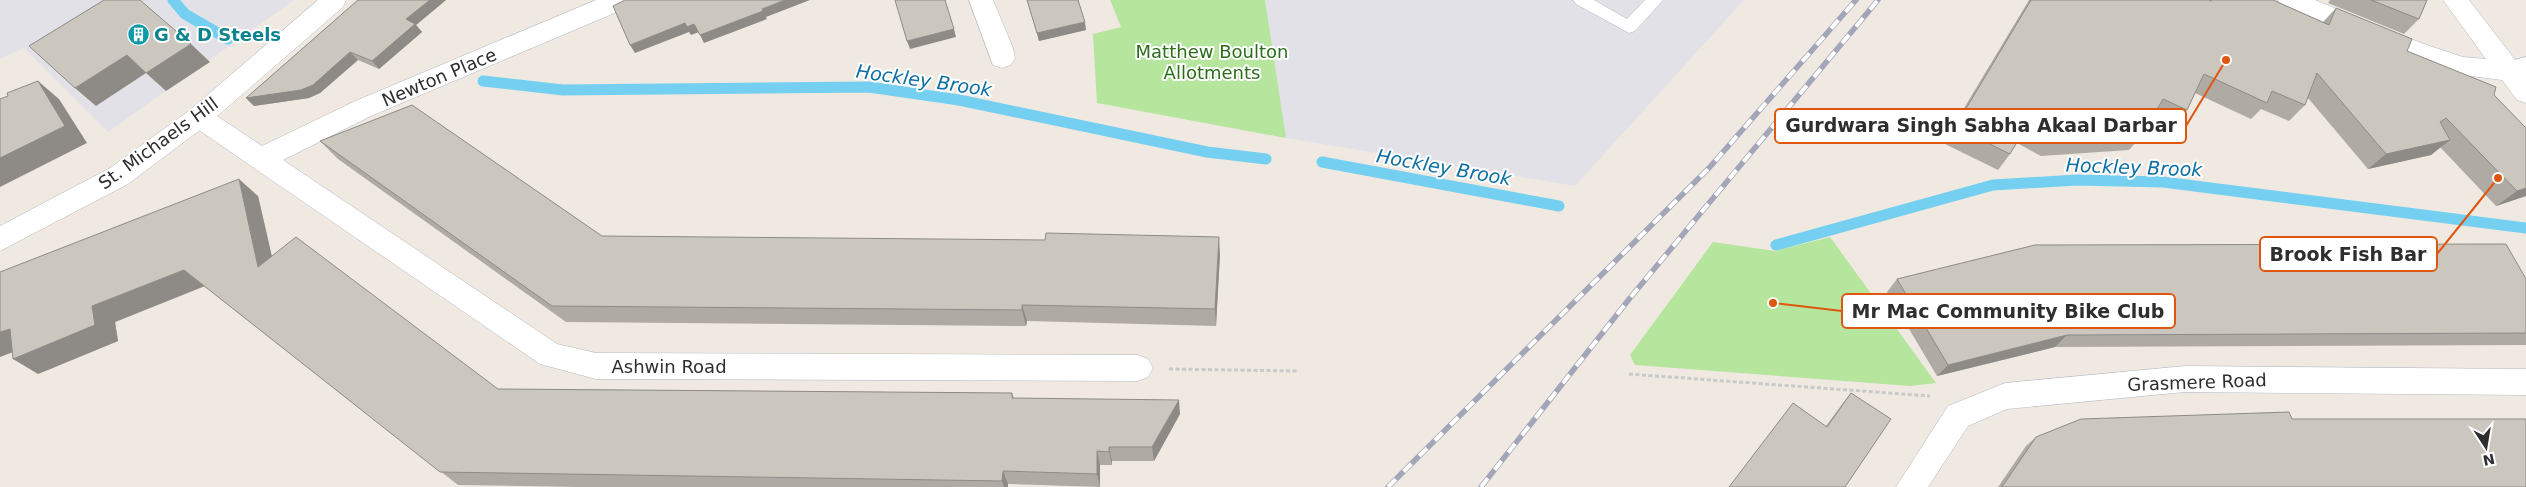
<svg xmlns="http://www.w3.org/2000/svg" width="2526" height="487" font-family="'DejaVu Sans',sans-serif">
<rect width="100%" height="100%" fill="#efe9e1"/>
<!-- industrial -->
<g fill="#e3e1e8">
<path d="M0,0H294L108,132L24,48L0,59Z"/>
<path d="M1265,0H1744L1575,186L1286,138Z"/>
</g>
<!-- green -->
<g fill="#b6e59e">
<path d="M1110,0H1265L1286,138L1097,103L1093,34L1121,27Z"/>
<path d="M1830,237L1936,383L1910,386L1635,365L1630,355L1713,242L1775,251Z"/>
</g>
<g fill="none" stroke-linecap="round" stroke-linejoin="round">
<!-- stream -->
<g stroke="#75cff0" stroke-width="11">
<path d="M173,0L185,14L228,39"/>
<path d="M483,81L563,90L869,87L959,100L1207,152L1266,159"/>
<path d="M1322,162L1559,206"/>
<path d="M1776,245L1993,185L2077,180L2163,182L2526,228"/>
</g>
<defs>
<path id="service" d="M1573,0H1594L1627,19L1645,0H1663L1635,31L1629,33L1576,4Z"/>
<g id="minor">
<path d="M596,0H632L629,7L371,116L283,160L557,344L596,353L1138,355L1148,359L1153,368L1148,377L1138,381L596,379L540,364L190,124L186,117L190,110L199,107L208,110L262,146L353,102Z"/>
<path d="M969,0H993L1013,48L1015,58L1011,65L1002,68L993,65Z"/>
<path d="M2526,57V77L2508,81L2499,78L2495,71L2499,64Z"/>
<path d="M2185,366L2526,369V395L2185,392L2007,409L1968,426L1928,487H1896L1948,406L2005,383Z"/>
</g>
<g id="tertiary">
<path d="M318,0H346L343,7L208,124L128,184L0,251V226L110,168L190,110Z"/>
<path d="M2278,0H2315L2421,43L2463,57L2486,59L2443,0H2469L2526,74V103L2517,100L2502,80L2454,74L2403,57L2281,7Z"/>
</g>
</defs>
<!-- service casing -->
<use href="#service" stroke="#b4b7c1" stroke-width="1"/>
<!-- minor casing -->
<use href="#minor" stroke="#b4b7c1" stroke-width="1"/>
<!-- tertiary casing -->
<use href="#tertiary" stroke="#b4b7c1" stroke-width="1"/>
<!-- path -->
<g stroke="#c9c9c9" stroke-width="3" stroke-dasharray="4 2.5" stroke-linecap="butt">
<path d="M1169,369L1297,371"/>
<path d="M1629,374L1930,396"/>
</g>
<!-- service -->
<use href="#service" fill="#fff" fill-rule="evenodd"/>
<!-- minor -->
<use href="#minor" fill="#fff" fill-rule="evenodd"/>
<!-- tertiary -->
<use href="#tertiary" fill="#fff" fill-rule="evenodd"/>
<defs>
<g id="rail">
<path d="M1388,487L1709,168L1856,0"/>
<path d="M1481,487L1630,298L1878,0"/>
</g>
</defs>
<!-- rail casing -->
<use href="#rail" stroke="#a3a6b8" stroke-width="5.5"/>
<!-- rail -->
<use href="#rail" stroke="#fff" stroke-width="4" stroke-dasharray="11" stroke-linecap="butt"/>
</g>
<!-- wall -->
<g fill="#afaba4">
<path d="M358,0H446L416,25L422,32L379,69L358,60L320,93L309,98L254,106L246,98Z"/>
<path d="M1027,0H1078L1086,30L1039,41Z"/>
<path d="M2029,0H2273L2323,22L2336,8L2407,51L2494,95L2526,128V196L2496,206L2440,147L2431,155L2368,169L2308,98L2305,105L2289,121L2261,109L2251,119L2195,93L2187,110L2172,126L2153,117L2143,134L2129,150L2041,156L2017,143L2010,154L1998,170L1943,143Z"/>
<path d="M2330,0H2427L2419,19L2404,34L2328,3Z"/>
<path d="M320,141L602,236L1220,254L1216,326L1027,321L1026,326L566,322L338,159Z"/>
<path d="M258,196L272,257L498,389L1012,393L1014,398L1180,414L1154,461H1112V465H1100V487L1008,484V487H579L458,485L204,286L115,322L118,341L38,374Z"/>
<path d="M1897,279H2526V345L2055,347L1937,376L1887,292Z"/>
<path d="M1851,393L1845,487L1826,426L1843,403Z"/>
<path d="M2292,419L2526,487H1998L2026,446L2036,437Z"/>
</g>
<!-- shaded-wall -->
<g fill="#8e8b86">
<path d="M430,0H446L416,25L422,32L379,69L372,61L406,19Z"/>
<path d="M785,0H810L766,17L767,19L704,43L700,35L762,9Z"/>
<path d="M1085,22L1086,30L1039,41L1037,33Z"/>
<path d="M685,23L694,24L699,32L691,35L689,32L635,53L630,45Z"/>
<path d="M954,29L956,37L910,49L907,41Z"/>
<path d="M191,44L210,62L166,91L146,73Z"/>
<path d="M350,52L358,60L320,93L309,98L254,106L246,98Z"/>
<path d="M127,55L146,73L96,106L75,88Z"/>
<path d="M38,81L59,99L87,143L0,187V158Z"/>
<path d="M2450,140L2431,155L2368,169L2386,154Z"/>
<path d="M239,179L258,196L278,283L258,267Z"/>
<path d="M2526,188V196L2496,206L2517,191Z"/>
<path d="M1219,237L1220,254L1216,326L1215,309Z"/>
<path d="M184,270L205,286L115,322L118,341L38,374L13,359L92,306Z"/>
<path d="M1022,305L1027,321L1026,326L1022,310Z"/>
<path d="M10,329L34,344L0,357V332Z"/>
<path d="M2067,335L2055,347L1937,376L1948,365Z"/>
<path d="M1179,400L1180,414L1154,461L1152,447Z"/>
<path d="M1109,447L1112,461V465L1109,452Z"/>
<path d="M1097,451L1100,465V487L1097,474Z"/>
<path d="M1003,471L1008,484V487H1004L1002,481Z"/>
</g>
<!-- building -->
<g fill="#cbc7bf" stroke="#8e8b86">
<path d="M104,0H140L191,44L146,73L127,55L75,88L29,46Z"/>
<path d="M358,0H430L406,19L415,24L372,61L350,52L313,85L301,90L246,98Z"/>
<path d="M625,0H785L762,9L763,11L700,35L694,24L687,27L685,23L630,45L613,6Z"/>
<path d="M895,0H945L954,29L907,41Z"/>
<path d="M1027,0H1078L1085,22L1037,33Z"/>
<path d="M2031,0H2209L2211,1V0H2273L2329,25L2336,8L2412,39L2407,51L2496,87L2494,95L2526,128V188L2517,191L2446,118L2440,122L2450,140L2386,154L2317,73L2305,105L2272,91L2267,103L2204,74L2187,110L2163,99L2143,134L2054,140L2026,127L2010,154L1955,127Z"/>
<path d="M2371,0H2427L2419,19Z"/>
<path d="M38,81L65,126L0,158V99L8,96L7,93Z"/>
<path d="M412,105L602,236L1045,240L1046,233L1219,237L1215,309L1022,305V310L552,306L320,141Z"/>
<path d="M239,179L258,267L296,237L498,389L1012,393V398L1179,400L1152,447H1109V452L1097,451V474L1003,471L1002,481L440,472L184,270L92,306L95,325L13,359L10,329L0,332V272Z"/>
<path d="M2506,244L2526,279V333L2067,335L1948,365L1897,279L2035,245Z"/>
<path d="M1851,393L1891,419L1845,487H1729L1793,403L1827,427Z"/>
<path d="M2289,412L2292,419H2526V487H2002L2036,437L2081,419Z"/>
</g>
<!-- icons -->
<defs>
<symbol id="building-disc" viewBox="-11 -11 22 22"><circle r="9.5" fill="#0f9aa8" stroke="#fff"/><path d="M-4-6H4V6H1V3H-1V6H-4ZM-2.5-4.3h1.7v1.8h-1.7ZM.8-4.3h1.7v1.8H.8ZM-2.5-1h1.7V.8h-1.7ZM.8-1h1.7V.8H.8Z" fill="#fff"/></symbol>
</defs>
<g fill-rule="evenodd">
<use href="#building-disc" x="126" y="22" width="25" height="25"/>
</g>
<g text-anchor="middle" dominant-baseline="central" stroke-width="4" stroke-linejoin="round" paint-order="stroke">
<!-- culture labels -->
<g font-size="18" font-weight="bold" fill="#0d838f" stroke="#fff" text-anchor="start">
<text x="154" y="34">G &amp; D Steels</text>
</g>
<!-- park labels -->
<g font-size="18" fill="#2c6e1b" stroke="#fff">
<text x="1212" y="51">Matthew Boulton<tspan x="1212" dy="21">Allotments</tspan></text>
</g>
<!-- street labels -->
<g font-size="18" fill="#2e2e2e" stroke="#fff">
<text transform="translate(439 77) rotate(-23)">Newton Place</text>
<text transform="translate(158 143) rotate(-36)">St. Michaels Hill</text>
<text x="669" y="366">Ashwin Road</text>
<text transform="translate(2197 382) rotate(-2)">Grasmere Road</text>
</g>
<!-- water labels -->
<g font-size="19" font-style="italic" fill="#0d6fa3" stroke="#fff">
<text transform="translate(924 80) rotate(8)">Hockley Brook</text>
<text transform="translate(1444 167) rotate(10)">Hockley Brook</text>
<text transform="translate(2134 167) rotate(2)">Hockley Brook</text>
</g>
</g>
<!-- callouts -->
<path fill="none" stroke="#df570e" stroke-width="2" d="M2226 60L2186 126M2498 178L2437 254M1773 303L1842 311"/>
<g fill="#df570e" stroke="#fff" stroke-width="2">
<circle cx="2226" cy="60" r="5"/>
<circle cx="2498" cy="178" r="5"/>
<circle cx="1773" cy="303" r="5"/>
</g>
<g fill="#fff" stroke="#df570e" stroke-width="2">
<rect x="1775" y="109" width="411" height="34" rx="5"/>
<rect x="2260" y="237" width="177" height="34" rx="5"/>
<rect x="1842" y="294" width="333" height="34" rx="5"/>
</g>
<g font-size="19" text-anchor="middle" font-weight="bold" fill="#2e2e2e">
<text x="1981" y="132">Gurdwara Singh Sabha Akaal Darbar</text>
<text x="2348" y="261">Brook Fish Bar</text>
<text x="2008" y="318">Mr Mac Community Bike Club</text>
</g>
<!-- north arrow -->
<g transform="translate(2486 447) rotate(168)" stroke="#ffffff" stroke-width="4" paint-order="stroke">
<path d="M0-4L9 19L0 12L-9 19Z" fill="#2e2e2e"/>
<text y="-8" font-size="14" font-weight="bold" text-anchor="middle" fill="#2e2e2e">N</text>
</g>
</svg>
